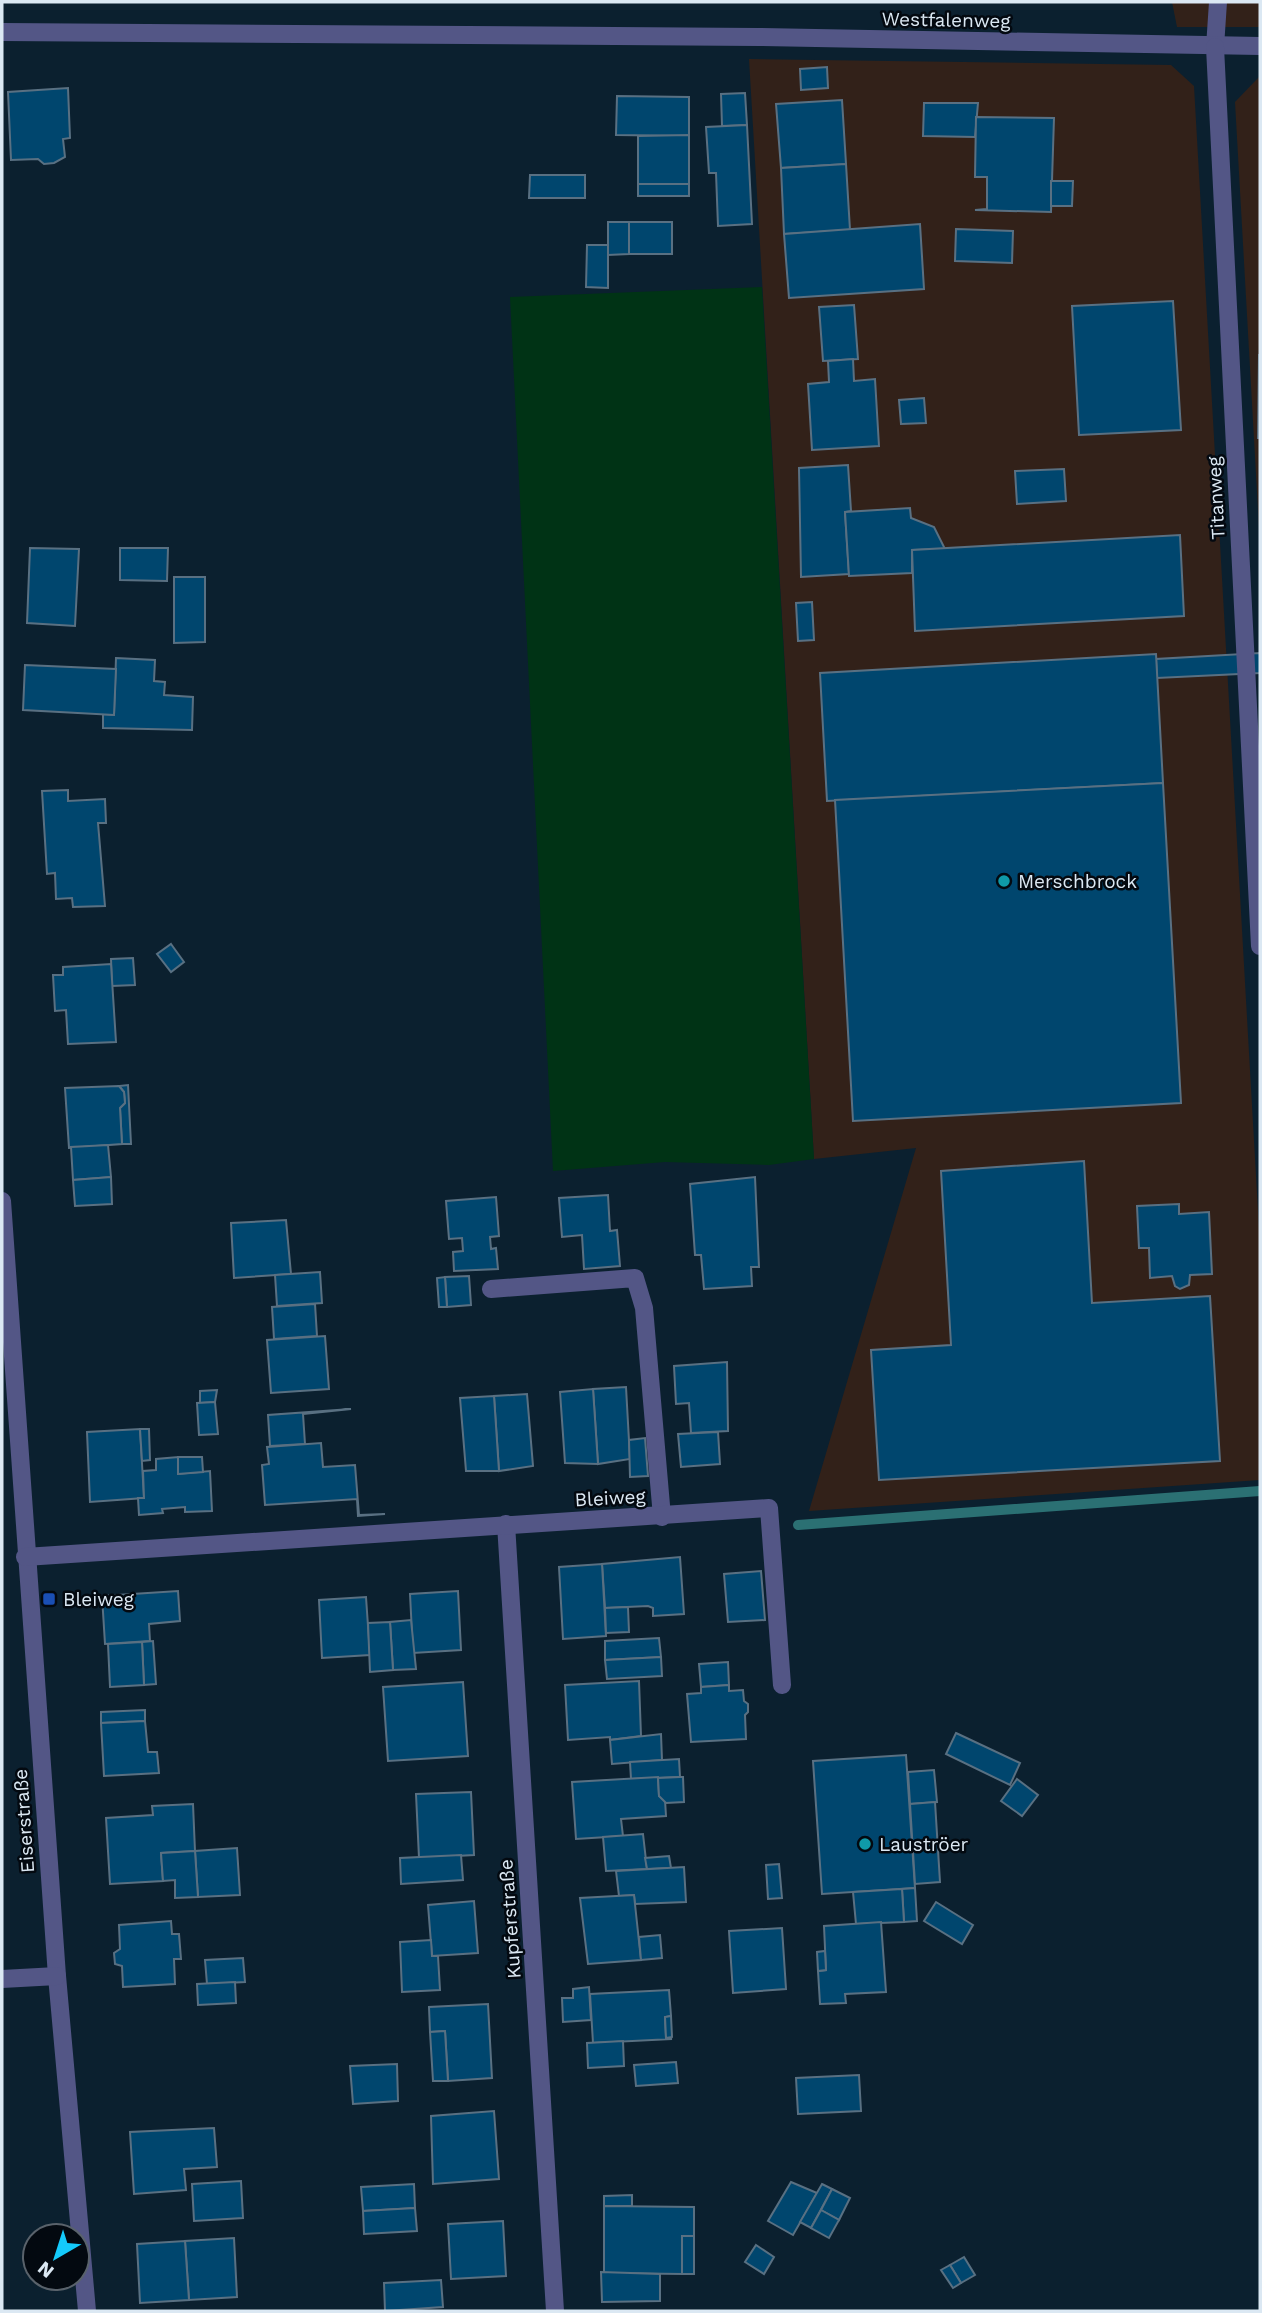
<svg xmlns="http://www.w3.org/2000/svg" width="1262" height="2313" font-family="'Work Sans',sans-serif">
<rect width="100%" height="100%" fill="#0b202f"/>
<!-- industrial -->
<g fill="#322119">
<path d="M1172,2H1260V27H1177Z"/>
<path d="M749,59L1171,65L1194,86L1260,1246V1480L809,1511L916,1148L814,1159Z"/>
<path d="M1260,76V545L1235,102Z"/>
</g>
<!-- green -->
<path fill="#003315" d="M762,287L814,1159L769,1165L665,1162L553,1171L510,297Z"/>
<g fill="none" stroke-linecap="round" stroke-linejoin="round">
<!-- stream -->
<path stroke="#2b7073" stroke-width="10" d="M798,1525L1260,1491"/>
</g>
<!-- building -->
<g fill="#00466e" stroke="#597082" stroke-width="2">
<path d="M827,67L828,88L801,90L800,69Z"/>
<path d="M68,88L70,138L63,139L65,157L54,163L44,164L38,159L11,160L8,92Z"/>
<path d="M745,93L747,125L722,126L721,94Z"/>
<path d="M617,96L689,97V136L616,135Z"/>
<path d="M842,100L846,164L781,168L776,104Z"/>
<path d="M924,103H978L975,137L923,136Z"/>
<path d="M976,117L1054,118L1051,212L975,210L987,209V177H975Z"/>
<path d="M747,125L752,224L718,226L716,173H709L706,127Z"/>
<path d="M689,135V184H638V136Z"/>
<path d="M846,164L850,230L784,234L781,168Z"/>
<path d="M530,175H585V198H529Z"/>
<path d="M1051,181H1073L1072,206H1051Z"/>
<rect x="638" y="184" width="51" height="12"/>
<path d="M608,222H629V254L608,255Z"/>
<rect x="629" y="222" width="43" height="32"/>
<path d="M920,224L924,289L789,298L784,234Z"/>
<path d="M956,229L1013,231L1012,263L955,261Z"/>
<path d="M587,245H608V288L586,287Z"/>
<path d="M1173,301L1181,430L1079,435L1072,306Z"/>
<path d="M854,305L858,359L823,361L819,307Z"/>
<path d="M1259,355H1260V438H1258Z"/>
<path d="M853,359L854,381L875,379L879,446L812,450L808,384L829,382L828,361Z"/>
<path d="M924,398L926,423L901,424L899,400Z"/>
<path d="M848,465L851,511L845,512L849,574L801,577L799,468Z"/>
<path d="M1064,469L1066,501L1017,504L1015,471Z"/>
<path d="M910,508L911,518L934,527L945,549L912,550V573L849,576L845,512Z"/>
<path d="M1180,535L1184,616L915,631L912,550Z"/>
<path d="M30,548L79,549L75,626L27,623Z"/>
<path d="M120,548H168L167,581L120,580Z"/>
<path d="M174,577H205V642L174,643Z"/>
<path d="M812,602L814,640L798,641L796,603Z"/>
<path d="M1260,653V673L1157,678L1156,659Z"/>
<path d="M1156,654L1163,783L827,801L820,673Z"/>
<path d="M116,658L155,660L154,681L165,682L164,695L193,697L192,730L103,728V714L114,715Z"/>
<path d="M25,665L116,669L114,715L23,710Z"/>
<path d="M1163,783L1181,1103L853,1121L835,800Z"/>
<path d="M68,790V801L105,799L106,823H98L105,906L73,907L72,898L56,899L55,873L47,874L42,791Z"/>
<path d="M171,944L184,962L171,972L157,954Z"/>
<path d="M133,958L135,985L112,986L111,959Z"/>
<path d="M111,964L116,1042L68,1044L66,1010L55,1011L53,975H63V967Z"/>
<path d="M128,1085L131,1144H122L120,1108L125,1103L124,1092L119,1086Z"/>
<path d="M119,1086L124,1092L125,1103L120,1108L122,1144L69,1148L65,1088Z"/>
<path d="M108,1145L111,1177L73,1180L71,1147Z"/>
<path d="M1084,1161L1092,1303L1210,1296L1220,1461L879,1480L871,1350L951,1345L941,1171Z"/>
<path d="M111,1177L112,1204L75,1206L73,1180Z"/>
<path d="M755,1177L759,1267H751L752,1286L704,1289L701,1255H695L690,1184Z"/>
<path d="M608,1195L610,1231L617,1230L620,1266L584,1269L582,1235L562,1237L559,1198Z"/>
<path d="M496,1197L499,1236L490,1237L491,1249L496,1248L498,1269L454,1271L453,1252L463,1251L462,1238L449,1239L446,1201Z"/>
<path d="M1179,1204V1214L1209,1212L1212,1274L1190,1275L1189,1285L1180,1289L1175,1286L1172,1276L1150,1278L1149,1248H1139L1137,1206Z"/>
<path d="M286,1220L291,1274L234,1278L231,1223Z"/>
<path d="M320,1272L322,1303L277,1306L275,1275Z"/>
<path d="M469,1276L471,1305L447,1307L445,1277Z"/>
<path d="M445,1277L447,1307H439L437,1278Z"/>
<path d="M315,1304L317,1336L274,1339L272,1307Z"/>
<path d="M325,1336L329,1389L271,1393L267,1340Z"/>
<path d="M727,1362L728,1431L691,1433L689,1403L676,1404L674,1366Z"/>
<path d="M626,1387L630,1459L598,1464L593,1389Z"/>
<path d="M593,1389L598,1464L565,1463L560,1392Z"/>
<path d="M217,1390L215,1402L200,1403V1391Z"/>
<path d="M527,1394L533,1466L499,1471L494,1396Z"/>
<path d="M494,1396L499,1471H466L460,1398Z"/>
<path d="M215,1402L218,1434L199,1435L197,1403Z"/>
<path d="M351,1409L303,1414L305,1444L270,1446L268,1415Z"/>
<path d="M140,1429L144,1498L90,1502L87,1432Z"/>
<path d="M140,1429H149L150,1460L142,1461Z"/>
<path d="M718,1432L720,1464L681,1467L678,1434Z"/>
<path d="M645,1438L648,1476L630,1477L629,1440Z"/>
<path d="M321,1443L323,1467L355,1465L359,1515L385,1514L358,1516L357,1499L265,1505L262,1465L269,1464L267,1447Z"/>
<path d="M178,1457V1474L210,1471L212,1511L185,1512V1507L162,1509L163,1513L139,1515L138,1498H144L143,1471L156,1470V1459Z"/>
<path d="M178,1457H202L203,1472L178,1474Z"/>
<path d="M680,1557L684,1614L653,1616V1608L648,1606L605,1608L602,1564Z"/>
<path d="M602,1564L606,1636L563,1639L559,1567Z"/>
<path d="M761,1571L765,1620L728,1622L724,1574Z"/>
<path d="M178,1591L180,1621L149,1624L150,1641L105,1644L102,1596Z"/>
<path d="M458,1591L461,1650L413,1653L410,1594Z"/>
<path d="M366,1597L370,1655L322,1658L319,1600Z"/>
<path d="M628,1607L629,1632L606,1633L605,1608Z"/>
<path d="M411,1620L416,1669L393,1670L390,1622Z"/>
<path d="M390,1622L393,1670L370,1672L368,1623Z"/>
<path d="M659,1638L661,1657L605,1660V1641Z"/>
<path d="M153,1641L156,1684L144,1685L142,1642Z"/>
<path d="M142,1642L144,1685L110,1687L108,1644Z"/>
<path d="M661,1657L662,1676L607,1679L605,1660Z"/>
<path d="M728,1662L729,1685L701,1687L699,1664Z"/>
<path d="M639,1681L641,1736L610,1740V1737L568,1740L565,1685Z"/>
<path d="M463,1682L468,1756L388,1761L383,1687Z"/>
<path d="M729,1685V1691L743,1690L744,1701L748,1704V1712L745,1715L746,1739L691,1742L687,1694L701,1693V1687Z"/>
<path d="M145,1710V1721L101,1723V1712Z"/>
<path d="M145,1721L148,1752H157L159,1773L104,1776L101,1723Z"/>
<path d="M956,1733L1020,1763L1010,1785L946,1754Z"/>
<path d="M661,1734L662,1760L612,1764L610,1740Z"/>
<path d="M906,1755L915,1888L822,1894L813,1761Z"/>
<path d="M679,1759L680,1777L631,1779L630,1762Z"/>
<path d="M934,1770L937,1802L910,1804L908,1772Z"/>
<path d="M658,1777L659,1796L665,1800L666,1816L621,1819L623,1836L576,1839L572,1782Z"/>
<path d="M680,1777H683L684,1802L666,1803L659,1796L658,1778Z"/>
<path d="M1017,1779L1038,1795L1022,1816L1001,1801Z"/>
<path d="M471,1792L474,1855L419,1858L416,1794Z"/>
<path d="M935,1802L940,1882L915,1884L910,1804Z"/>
<path d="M193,1804L195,1851L161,1853L163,1881L110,1884L106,1818L153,1815L152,1806Z"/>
<path d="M643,1834L647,1869L606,1871L603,1837Z"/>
<path d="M237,1848L240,1895L198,1897L195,1851Z"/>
<path d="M195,1851L198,1897L175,1898V1880L163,1881L161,1853Z"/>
<path d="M461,1855L463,1880L401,1884L400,1858Z"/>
<path d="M669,1856L671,1868L647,1869L645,1858Z"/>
<path d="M779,1864L782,1898L768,1899L766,1865Z"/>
<path d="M684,1867L686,1902L635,1904L634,1895L619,1896L616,1871Z"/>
<path d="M915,1888L917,1921L904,1922L902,1889Z"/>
<path d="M902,1889L904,1922L856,1924L853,1892Z"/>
<path d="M634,1895L641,1960L588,1964L580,1898Z"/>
<path d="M474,1901L478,1953L432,1956L428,1905Z"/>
<path d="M936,1902L973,1925L962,1944L924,1921Z"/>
<path d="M171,1921L172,1934H179L181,1959H174L175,1984L123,1987L122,1966L115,1964L114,1953L120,1949L119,1925Z"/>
<path d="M881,1922L886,1992L845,1994L846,2003L820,2004L818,1971L826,1970L824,1926Z"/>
<path d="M782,1928L786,1989L733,1993L729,1931Z"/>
<path d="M660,1935L662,1958L641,1960L639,1937Z"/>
<path d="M431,1940L432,1956H438L440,1990L402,1992L400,1942Z"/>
<path d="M825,1951L826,1970L818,1971L817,1952Z"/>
<path d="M243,1958L245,1982L207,1984L205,1960Z"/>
<path d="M235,1982L236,2003L198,2005L197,1984Z"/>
<path d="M589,1987L591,2020L563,2022L562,1998H573V1989Z"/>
<path d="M669,1990L671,2016L665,2017L666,2038L672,2039L593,2043L590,1994Z"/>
<path d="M488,2004L492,2078L448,2081L445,2031L430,2032L429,2007Z"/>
<path d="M671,2016L672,2037L666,2038L665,2017Z"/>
<path d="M445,2031L448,2081H433L430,2032Z"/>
<path d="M623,2041L624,2066L588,2068L587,2043Z"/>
<path d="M676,2062L678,2083L636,2086L634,2065Z"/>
<path d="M397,2064L398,2101L353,2104L350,2066Z"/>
<path d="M859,2075L861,2111L798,2114L796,2078Z"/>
<path d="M494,2111L499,2179L433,2184L431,2116Z"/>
<path d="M214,2128L217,2167L184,2169L186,2190L134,2194L130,2132Z"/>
<path d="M241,2181L243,2218L194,2221L192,2184Z"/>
<path d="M791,2182L817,2193L793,2235L768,2221Z"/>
<path d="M414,2184L415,2208L363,2211L361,2187Z"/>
<path d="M822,2184L832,2189L811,2228L800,2222Z"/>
<path d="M832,2189L850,2198L839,2220L821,2210Z"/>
<path d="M632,2195V2206H604V2196Z"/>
<path d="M604,2206L694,2207V2236H682V2274L604,2273Z"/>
<path d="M415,2208L417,2231L364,2234L363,2211Z"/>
<path d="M821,2210L839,2220L829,2238L811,2228Z"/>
<path d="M503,2221L506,2276L451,2279L448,2224Z"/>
<rect x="682" y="2236" width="12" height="38"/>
<path d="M234,2238L237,2297L189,2300L185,2241Z"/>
<path d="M185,2241L189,2300L140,2303L137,2244Z"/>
<path d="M756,2245L774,2257L764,2274L745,2262Z"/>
<path d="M964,2257L975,2275L961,2283L950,2265Z"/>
<path d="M950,2265L961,2283L953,2288L941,2270Z"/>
<path d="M601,2272L660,2274V2301L602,2302Z"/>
<path d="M441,2280L443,2307L385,2311L384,2283Z"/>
</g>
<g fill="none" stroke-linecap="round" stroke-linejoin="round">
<!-- service -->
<g stroke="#535686" stroke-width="18">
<path d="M1215,47L1218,2"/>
<path d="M491,1289L635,1278L644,1308L662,1517"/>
</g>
<!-- minor -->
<g stroke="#535686" stroke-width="18">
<path d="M2,32L758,37L1260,46"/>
<path d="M1215,47L1260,946"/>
<path d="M2,1201L57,1976L87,2311"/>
<path d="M506,1524L555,2311"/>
<path d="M25,1557L769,1508L782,1685"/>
<path d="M2,1979L57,1976"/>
</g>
</g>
<!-- markers -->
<g fill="#0f9aa8" stroke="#030910" stroke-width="2.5">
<circle cx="1004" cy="881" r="7"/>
<circle cx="865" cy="1844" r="7"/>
</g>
<rect fill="#1a4fb4" stroke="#030910" stroke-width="2.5" x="42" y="1592" width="14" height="14" rx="3.5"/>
<g text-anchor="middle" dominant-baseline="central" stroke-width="5" stroke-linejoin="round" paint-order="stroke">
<!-- street labels -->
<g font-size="19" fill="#dbe8f3" stroke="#030910">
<text transform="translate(946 20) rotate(1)">Westfalenweg</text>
<text transform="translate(1216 498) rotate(-93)">Titanweg</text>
<text transform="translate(610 1498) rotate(-3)">Bleiweg</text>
<text transform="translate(24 1821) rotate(-94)">Eiserstraße</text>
<text transform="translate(510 1919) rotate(-94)">Kupferstraße</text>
</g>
<!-- poi labels -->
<g font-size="19" fill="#dbe8f3" stroke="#030910" text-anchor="start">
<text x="1018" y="881">Merschbrock</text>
<text x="63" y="1599">Bleiweg</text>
<text x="879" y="1844">Lauströer</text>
</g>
</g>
<!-- border -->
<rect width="1262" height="2313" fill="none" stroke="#dbe8f3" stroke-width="7"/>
<!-- north arrow -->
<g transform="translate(56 2257) rotate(219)"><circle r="33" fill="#030910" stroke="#59626b" stroke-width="2"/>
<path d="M0-5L12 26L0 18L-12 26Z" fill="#14cafb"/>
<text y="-10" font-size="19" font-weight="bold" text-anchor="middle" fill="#dbe8f3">N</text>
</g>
</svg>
